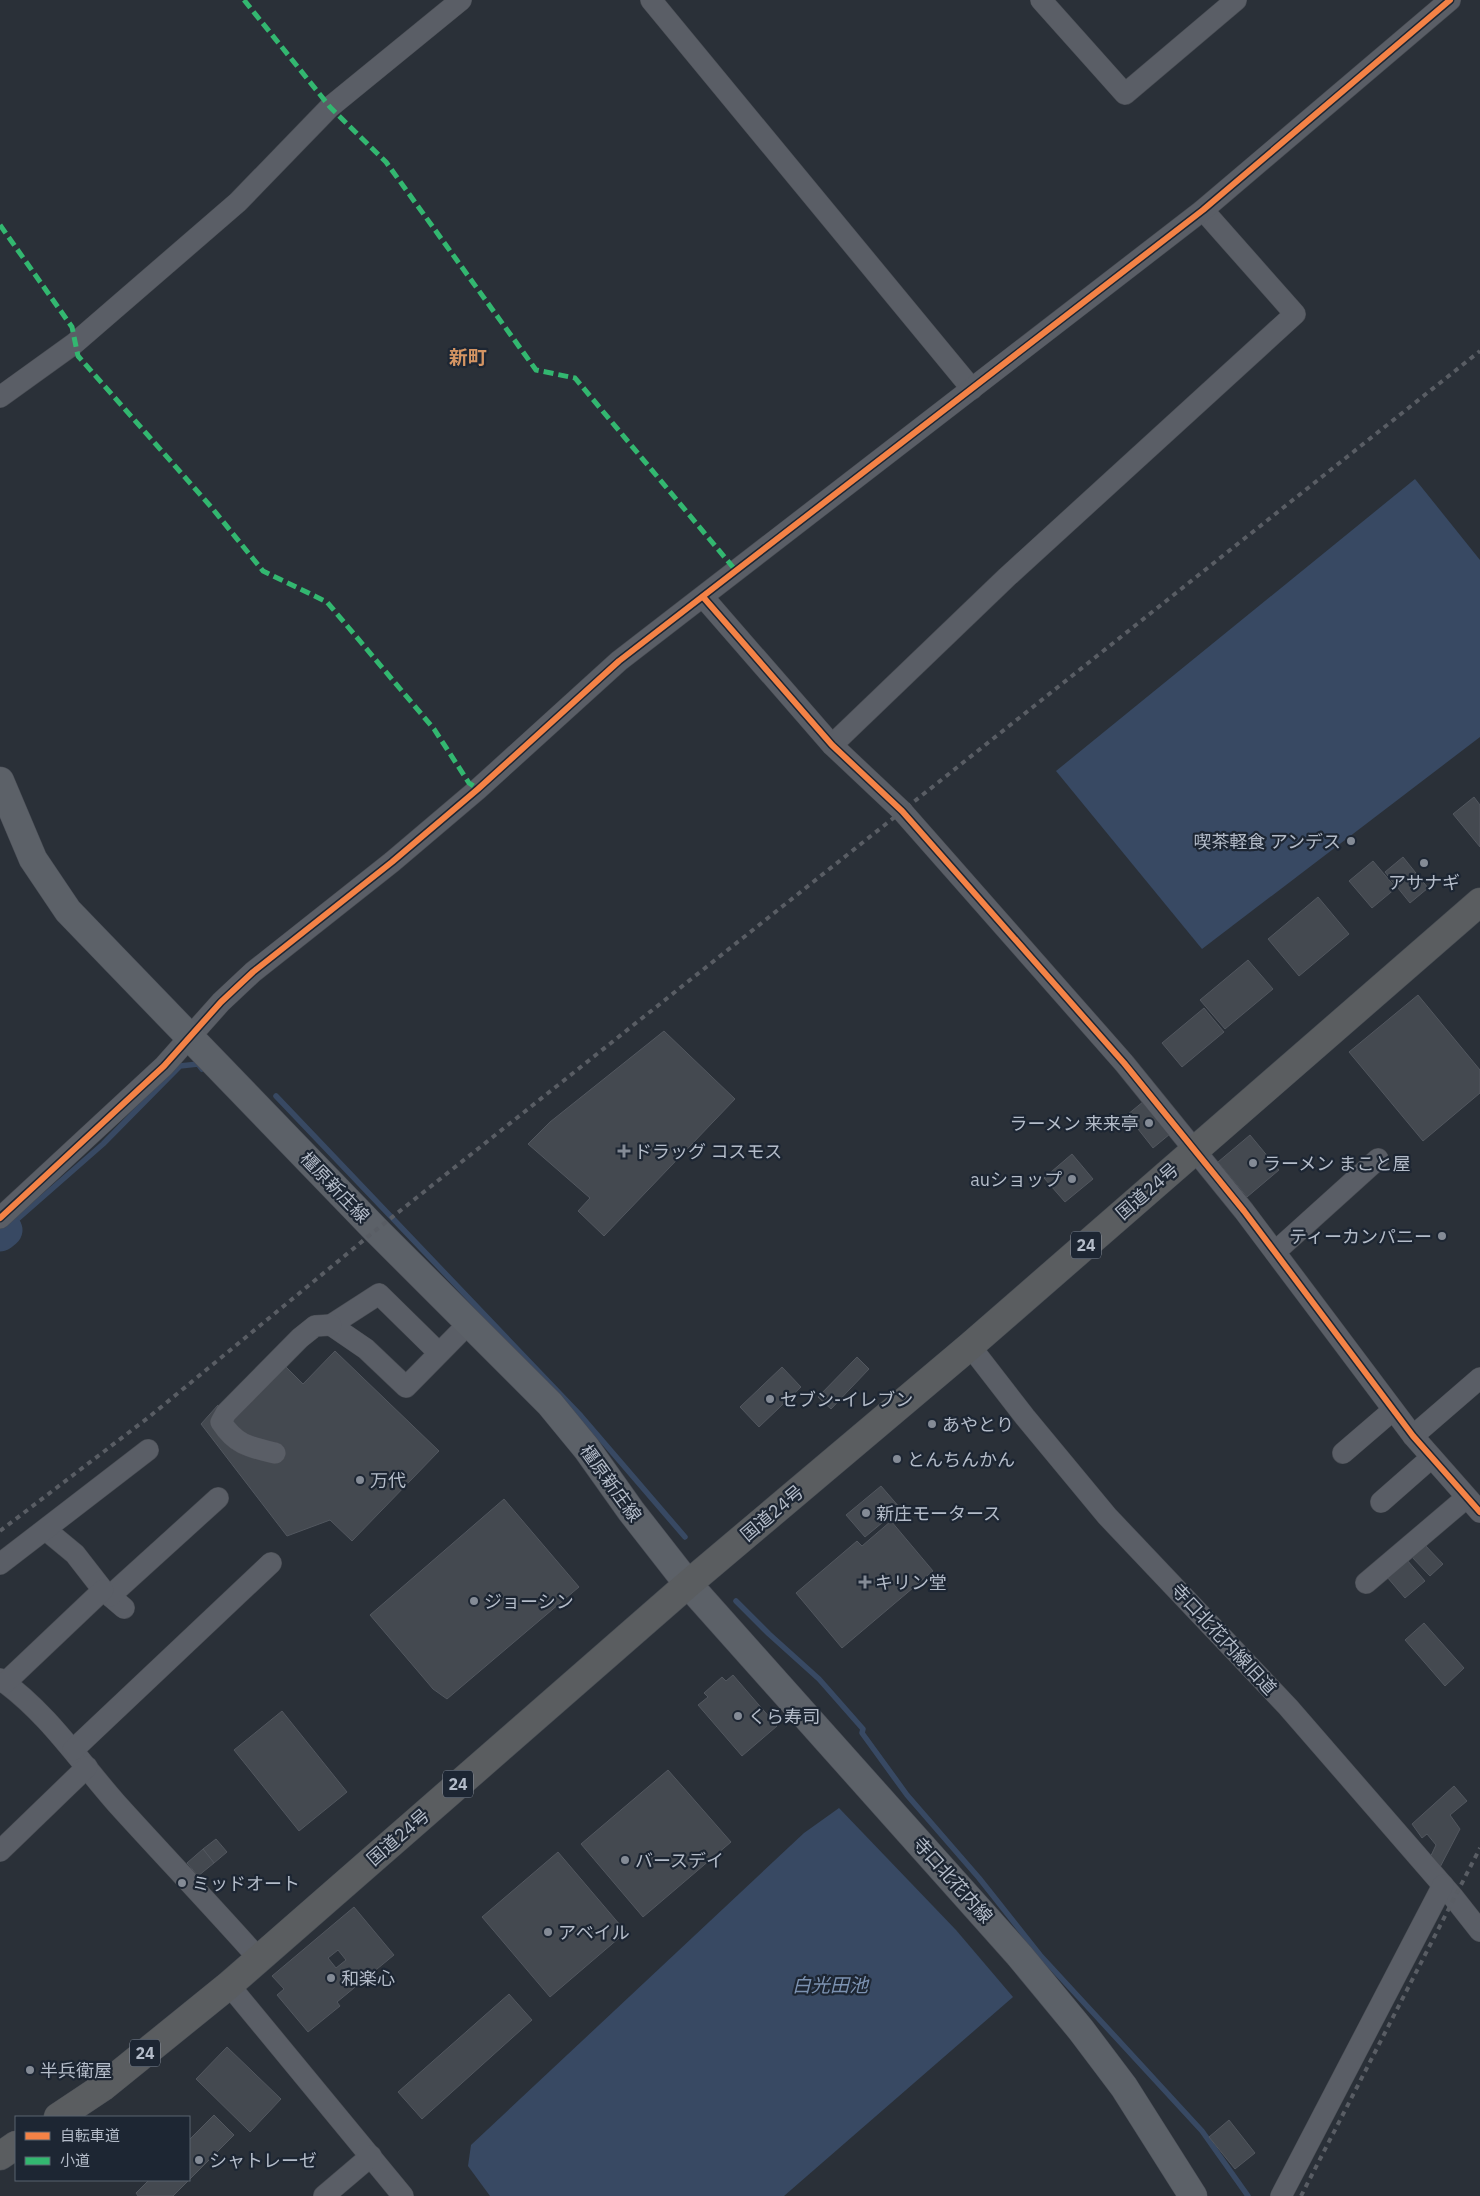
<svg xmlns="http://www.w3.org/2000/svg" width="1480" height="2196" font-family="'IBM Plex Sans','Noto Sans JP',sans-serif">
<rect width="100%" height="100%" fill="#2a3038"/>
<!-- water -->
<g fill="#384963">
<path d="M1415,479L1480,560V737L1202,949L1056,771Z"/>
<path d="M839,1808L956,1930L1013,1997L784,2196H490L468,2166L471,2145L804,1833Z"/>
</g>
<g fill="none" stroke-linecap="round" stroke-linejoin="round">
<!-- stream -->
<g stroke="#384963" stroke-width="5.5">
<path d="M276,1096L581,1416L685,1537"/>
<path d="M5,1230L103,1144L180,1066L198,1064L202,1069"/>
<path d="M736,1601L769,1634L819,1679L863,1729L862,1733L907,1795L979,1878L1040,1955L1202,2131L1248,2196"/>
</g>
<!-- river -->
<path stroke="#384963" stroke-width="35" d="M0,1234L5,1230"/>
</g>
<!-- building -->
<g fill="#444950" stroke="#52575f" fill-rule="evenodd">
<path d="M1474,797L1480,805V847L1453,814Z"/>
<path d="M1403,857L1428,888L1410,903L1385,872Z"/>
<path d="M1373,861L1396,888L1372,908L1349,881Z"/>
<path d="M1318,897L1349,934L1299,976L1268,939Z"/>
<path d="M1248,960L1273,989L1225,1029L1200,1000Z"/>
<path d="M1418,995L1480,1070V1093L1423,1141L1349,1052Z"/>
<path d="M1204,1008L1224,1032L1182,1067L1162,1043Z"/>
<path d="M664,1031L735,1099L604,1236L578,1211L590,1198L528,1144L550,1122Z"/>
<path d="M1144,1101L1170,1134L1153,1148L1127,1115Z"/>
<path d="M1250,1135L1279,1170L1247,1197L1218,1162Z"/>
<path d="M1072,1154L1093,1179L1065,1202L1044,1178Z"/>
<path d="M335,1351L439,1451L352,1541L330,1520L287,1536L201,1424L218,1405L233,1420L286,1367L303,1384Z"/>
<path d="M857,1357L869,1369L831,1409L818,1397Z"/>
<path d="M782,1367L801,1387L759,1427L740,1407Z"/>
<path d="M881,1486L900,1508L865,1537L846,1515Z"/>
<path d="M504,1499L579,1587L447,1699L433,1689L370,1615Z"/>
<path d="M891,1521L933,1571L842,1648L796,1593L857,1541L862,1546Z"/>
<path d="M1423,1543L1443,1564L1430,1576L1410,1555Z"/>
<path d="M1407,1560L1425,1581L1405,1598L1387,1577Z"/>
<path d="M1424,1623L1464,1668L1445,1686L1405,1640Z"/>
<path d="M733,1675L777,1726L742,1756L698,1705L708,1697L704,1693L722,1677L726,1681Z"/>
<path d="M282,1711L347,1792L299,1831L234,1750Z"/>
<path d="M668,1770L731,1842L643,1917L581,1844Z"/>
<path d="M1454,1786L1467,1801L1450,1815L1460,1829L1438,1871L1427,1864L1436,1845L1427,1834L1422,1838L1412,1824Z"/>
<path d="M216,1839L227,1852L214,1863L203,1849Z"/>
<path d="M203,1849L214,1863L198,1876L187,1863Z"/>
<path d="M558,1852L626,1932L550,1997L482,1917Z"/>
<path d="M354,1907L394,1955L337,2002L340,2006L308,2032L277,1995L284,1989L272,1976ZM338,1950L346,1960L336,1968L328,1958Z"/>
<path d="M509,1994L532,2020L422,2119L398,2092Z"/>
<path d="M227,2047L281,2099L250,2132L196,2079Z"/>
<path d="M214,2115L234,2135L173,2196H138L136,2193L149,2180H189V2140Z"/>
<path d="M1229,2120L1255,2153L1235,2169L1209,2137Z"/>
</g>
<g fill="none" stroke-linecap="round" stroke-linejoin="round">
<defs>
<g id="minor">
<path d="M651,0L972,389"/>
<path d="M1041,0L1125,94L1236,0"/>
<path d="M0,397L75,343L238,202L330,107L461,0"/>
<path d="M704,598L832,745L902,811L1124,1063L1244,1211L1413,1436L1480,1512"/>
<path d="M832,745L1007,577L1295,314L1203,210"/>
<path d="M0,1218L164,1066L221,1002L253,972L392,862L478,789L619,661L1203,210L1450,0"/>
<path d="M1275,1252L1378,1159"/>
<path d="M970,1346L1025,1417L1107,1516L1288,1707L1454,1898L1480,1931"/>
<path d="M439,1353L379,1294L331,1325L366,1349L406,1387L469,1323"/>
<path d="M1413,1436L1480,1378"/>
<path d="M275,1453C249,1447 236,1445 221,1422L226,1413L300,1338L315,1326L331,1325"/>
<path d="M1343,1453L1393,1410"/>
<path d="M1381,1502L1431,1458"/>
<path d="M46,1530L75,1554L103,1590L124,1608"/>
<path d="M0,1564L148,1450"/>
<path d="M1366,1583L1466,1498"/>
<path d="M110,1596L218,1498"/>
<path d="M0,1679C48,1713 79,1761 117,1804C164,1856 212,1906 259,1959"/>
<path d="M5,1683L103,1590"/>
<path d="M73,1750L271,1563"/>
<path d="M0,1851L87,1767"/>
<path d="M229,1985L403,2196"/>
<path d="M324,2196L371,2156"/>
<path d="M1281,2196L1443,1885"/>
</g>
<path id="major" d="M0,781L33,859L68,911L376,1230L550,1404L587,1449L631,1511L688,1584L1019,1955L1081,2030L1124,2087L1193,2196"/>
<g id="highway">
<path d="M58,2117L103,2087L229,1985L688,1584L970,1346L1480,902"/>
<path d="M0,2156L16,2145"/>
</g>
</defs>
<!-- minor casing -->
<use href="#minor" stroke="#484c53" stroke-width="22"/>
<!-- major casing -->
<use href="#major" stroke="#484c55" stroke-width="29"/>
<!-- highway casing -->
<use href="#highway" stroke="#474c53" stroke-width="29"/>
<!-- minor -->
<use href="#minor" stroke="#5a5e66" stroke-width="21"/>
<!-- major -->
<use href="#major" stroke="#5c6168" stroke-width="28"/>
<!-- highway -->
<use href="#highway" stroke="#5a5d60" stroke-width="28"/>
<!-- rail -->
<g stroke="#595d64" stroke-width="4" stroke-dasharray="5 5" stroke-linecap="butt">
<path d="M0,1531L149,1417L376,1230L1480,351"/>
<path d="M1301,2196L1480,1848"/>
</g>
<!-- quiet -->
<g stroke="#33b770" stroke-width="5" stroke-dasharray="10 5" stroke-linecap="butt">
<path d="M244,0L330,107L386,162L536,370L575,378L737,572"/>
<path d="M0,225L72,327L78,356L212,508L263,571L327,602L434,729L469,783L478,789"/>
</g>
<defs>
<g id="cycleway">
<path d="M704,598L832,745L902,811L1124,1063L1244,1211L1413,1436L1480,1512"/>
<path d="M0,1218L164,1066L221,1002L253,972L392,862L478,789L619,661L1203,210L1450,0"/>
</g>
</defs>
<!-- cycleway casing -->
<use href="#cycleway" stroke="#1d2633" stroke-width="9"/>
<!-- cycleway -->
<use href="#cycleway" stroke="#f48246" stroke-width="6"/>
</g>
<!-- markers -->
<g fill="#848b96" stroke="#1d2633" stroke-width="2">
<circle cx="1351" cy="841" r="5"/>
<circle cx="1424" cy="863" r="5"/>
<circle cx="1149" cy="1123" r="5"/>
<path d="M621.5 1143.5h5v5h5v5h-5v5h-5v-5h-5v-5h5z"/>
<circle cx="1253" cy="1163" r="5"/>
<circle cx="1072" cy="1179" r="5"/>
<circle cx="1442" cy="1236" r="5"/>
<circle cx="770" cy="1399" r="5"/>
<circle cx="932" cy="1424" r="5"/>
<circle cx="897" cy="1459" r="5"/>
<circle cx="360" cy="1480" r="5"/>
<circle cx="866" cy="1513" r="5"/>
<path d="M862.5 1574.5h5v5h5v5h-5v5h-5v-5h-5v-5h5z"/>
<circle cx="474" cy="1601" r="5"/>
<circle cx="738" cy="1716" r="5"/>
<circle cx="625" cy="1860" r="5"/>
<circle cx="182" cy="1883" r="5"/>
<circle cx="548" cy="1932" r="5"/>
<circle cx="331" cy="1978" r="5"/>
<circle cx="30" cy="2070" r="5"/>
<circle cx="199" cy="2160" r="5"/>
</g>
<g text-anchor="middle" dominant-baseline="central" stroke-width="4.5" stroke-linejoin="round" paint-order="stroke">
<!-- shield labels -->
<g fill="#1d2633" stroke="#878f9c" stroke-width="1">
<rect x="1071" y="1231.5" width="30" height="27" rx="4"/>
<rect x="443" y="1770.5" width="30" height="27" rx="4"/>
<rect x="130" y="2039.5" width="30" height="27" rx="4"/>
</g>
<g font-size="16" font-weight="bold" fill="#b4bcc9">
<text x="1086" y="1245">24</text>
<text x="458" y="1784">24</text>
<text x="145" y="2053">24</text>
</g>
<!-- poi labels -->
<g font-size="18" fill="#b4bcc9" stroke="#1d2633" text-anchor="start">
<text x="1341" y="841" text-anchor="end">喫茶軽食 アンデス</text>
<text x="1424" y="882" text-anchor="middle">アサナギ</text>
<text x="1139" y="1123" text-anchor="end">ラーメン 来来亭</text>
<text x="634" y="1151">ドラッグ コスモス</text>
<text x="1263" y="1163">ラーメン まこと屋</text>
<text x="1062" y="1179" text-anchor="end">auショップ</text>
<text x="1432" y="1236" text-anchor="end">ティーカンパニー</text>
<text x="780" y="1399">セブン-イレブン</text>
<text x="942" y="1424">あやとり</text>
<text x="907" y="1459">とんちんかん</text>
<text x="370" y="1480">万代</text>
<text x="876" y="1513">新庄モータース</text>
<text x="875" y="1582">キリン堂</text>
<text x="484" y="1601">ジョーシン</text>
<text x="748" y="1716">くら寿司</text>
<text x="635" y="1860">バースデイ</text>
<text x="192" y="1883">ミッドオート</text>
<text x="558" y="1932">アベイル</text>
<text x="341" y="1978">和楽心</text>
<text x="40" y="2070">半兵衛屋</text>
<text x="209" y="2160">シャトレーゼ</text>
</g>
<!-- street labels -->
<g font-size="18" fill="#b4bcc9" stroke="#1d2633">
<text transform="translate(335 1187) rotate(46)">橿原新庄線</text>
<text transform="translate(1147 1191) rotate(-41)">国道24号</text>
<text transform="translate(611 1483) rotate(54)">橿原新庄線</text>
<text transform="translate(772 1513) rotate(-40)">国道24号</text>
<text transform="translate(1224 1639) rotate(47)">寺口北花内線旧道</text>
<text transform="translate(398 1837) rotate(-41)">国道24号</text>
<text transform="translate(953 1880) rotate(48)">寺口北花内線</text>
</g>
<!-- neighbourhood labels -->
<g font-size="19" font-weight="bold" fill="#d59563" stroke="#1d2633">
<text x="468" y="357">新町</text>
</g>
<!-- water labels -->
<g font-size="19" font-style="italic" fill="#7c92b1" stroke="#1d2633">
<text x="830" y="1985">白光田池</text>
</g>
</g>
<!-- legend -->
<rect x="15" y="2116" width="175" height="65" fill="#1d2633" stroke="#59626f"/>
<rect x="25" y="2132" width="25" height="8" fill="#f48246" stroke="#59626f"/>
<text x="60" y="2141" font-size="15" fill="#b4bcc9">自転車道</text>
<rect x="25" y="2157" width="25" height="8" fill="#33b770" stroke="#59626f"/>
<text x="60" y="2166" font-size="15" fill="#b4bcc9">小道</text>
</svg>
